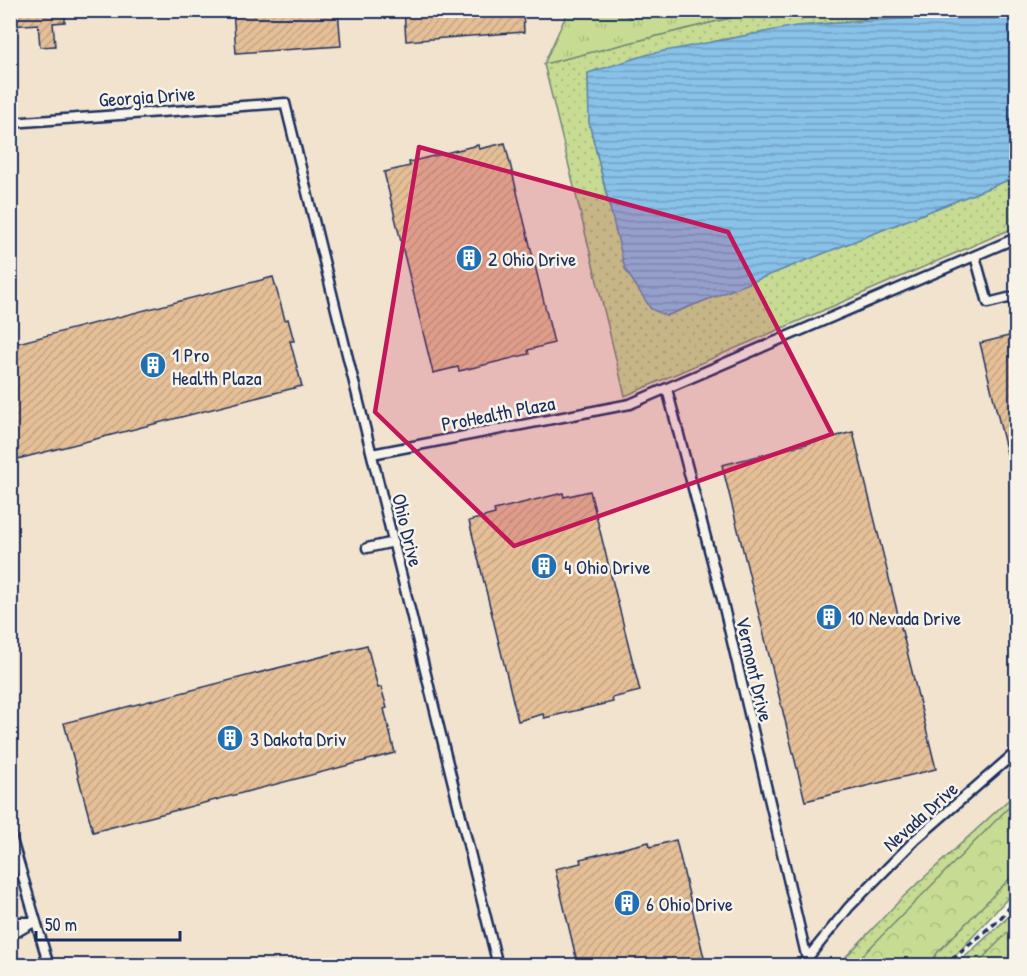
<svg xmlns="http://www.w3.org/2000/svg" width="1027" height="976" font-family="'Patrick Hand',sans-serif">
<defs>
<pattern id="grass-dots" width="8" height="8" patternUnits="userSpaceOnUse" patternTransform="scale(1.5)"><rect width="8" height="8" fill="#c7dc92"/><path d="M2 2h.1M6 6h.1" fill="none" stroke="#aabd80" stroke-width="1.8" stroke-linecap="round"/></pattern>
<pattern id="forest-crowns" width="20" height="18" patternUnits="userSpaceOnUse" patternTransform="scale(1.5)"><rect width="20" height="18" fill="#c7dc92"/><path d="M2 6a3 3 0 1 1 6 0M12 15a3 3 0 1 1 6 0" fill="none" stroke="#aabd80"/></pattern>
<pattern id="park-tufts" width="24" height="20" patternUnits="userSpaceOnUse" patternTransform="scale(1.5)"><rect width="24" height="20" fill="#c7dc92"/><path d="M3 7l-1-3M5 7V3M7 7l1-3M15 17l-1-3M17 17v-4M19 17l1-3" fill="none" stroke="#aabd80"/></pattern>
<pattern id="water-rules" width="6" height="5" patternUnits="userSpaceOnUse" patternTransform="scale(1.5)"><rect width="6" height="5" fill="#89c2e8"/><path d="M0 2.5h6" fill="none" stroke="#6f9ebf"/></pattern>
<pattern id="building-hatch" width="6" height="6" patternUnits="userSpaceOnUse" patternTransform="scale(1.5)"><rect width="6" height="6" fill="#e5bf96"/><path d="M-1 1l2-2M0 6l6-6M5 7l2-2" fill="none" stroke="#c4a484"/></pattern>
</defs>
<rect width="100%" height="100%" fill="#f7f3e8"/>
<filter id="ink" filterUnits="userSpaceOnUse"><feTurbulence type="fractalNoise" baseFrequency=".0167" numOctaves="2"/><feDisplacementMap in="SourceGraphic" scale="12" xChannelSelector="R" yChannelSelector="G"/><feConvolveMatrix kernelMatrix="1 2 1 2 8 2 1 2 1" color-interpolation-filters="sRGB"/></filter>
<g filter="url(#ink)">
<!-- built -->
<path fill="#f2e3cf" d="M10,11H568L544,65L625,396L1016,227V856L910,965H11Z"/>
<!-- grass -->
<g fill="url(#grass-dots)" stroke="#718678" stroke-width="1.5">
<path d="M758,11H1016V25L1011,16C869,11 724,32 588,73L589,122L609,206L666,316L1016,177V227L625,396L544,64Z"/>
<path d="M1016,793V889L947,965L837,966L903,897Z"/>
<path d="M1016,910V965L955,966Z"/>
</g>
<!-- forest -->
<g fill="url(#forest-crowns)" stroke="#718678" stroke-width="1.5">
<path d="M1016,800V872L937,953L930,965H853Z"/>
<path d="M1016,924V965H976Z"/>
</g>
<!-- park -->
<path fill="url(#park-tufts)" stroke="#718678" stroke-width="1.5" d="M568,11H758L544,64Z"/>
<!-- pitch -->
<path fill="#c7dc92" stroke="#718678" stroke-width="1.5" d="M619,11V10L662,11L631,18Z"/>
<!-- water -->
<path fill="url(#water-rules)" stroke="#5d87b1" stroke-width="1.5" d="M972,14L1011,16L1016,25V177L666,316L651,309L625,269L589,122L588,73L649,54L796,26Z"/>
<!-- building -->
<g fill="url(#building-hatch)" stroke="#1b2f5e" stroke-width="1.5">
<path d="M10,10H65V22L53,23L55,46L40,47L38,24L10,26Z"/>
<path d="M233,10H338L341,46L236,53Z"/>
<path d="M404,10H523L524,32L406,41Z"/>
<path d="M505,143L554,343L528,350L529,354L459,371L458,367L433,373L384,172L410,166L409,162L478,145L479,149Z"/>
<path d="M273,277L285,320L288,319L294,341H290L302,386L10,461V345Z"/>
<path d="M1017,334V469L1011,470L980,343Z"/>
<path d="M853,432L936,769L805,801L722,465Z"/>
<path d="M590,491L640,691L612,698L613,702L544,718L543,714L518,721L469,521L495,514L494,510L563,493L564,497Z"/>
<path d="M367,645L378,688L381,687L387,708L384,709L395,753L93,832L64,723Z"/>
<path d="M676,840L706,966H578L555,869L581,863L580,859L649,842L650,847Z"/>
</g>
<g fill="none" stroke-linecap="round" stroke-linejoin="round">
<defs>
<g id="service">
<path d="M10,123L285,103L498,966"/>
<path d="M975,256L988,303L1016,296"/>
<path d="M667,389L722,599L807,959"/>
<path d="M372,454L630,404L1016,238"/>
<path d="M367,548L394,542"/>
<path d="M10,833L49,966"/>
<path d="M10,922H34"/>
<path d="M10,936L34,922"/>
<path d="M801,966L849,907L916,839L1016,752"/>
</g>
</defs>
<!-- service casing -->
<use href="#service" stroke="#1b2f5e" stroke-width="13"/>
<!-- path -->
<path stroke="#1b2f5e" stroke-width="4" stroke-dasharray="6 4.5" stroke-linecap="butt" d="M944,966L1001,918L1016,900"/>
<!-- service -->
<use href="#service" stroke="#f7f3e8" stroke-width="8"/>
</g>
</g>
<!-- marked area -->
<path fill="#c2185b" fill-opacity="0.2" stroke="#c2185b" stroke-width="4.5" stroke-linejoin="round" d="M419,147L728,232L832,434L514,546L375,412Z"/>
<!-- icons -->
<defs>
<symbol id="building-disc" viewBox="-11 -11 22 22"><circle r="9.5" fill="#1f6fb2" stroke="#f7f3e8"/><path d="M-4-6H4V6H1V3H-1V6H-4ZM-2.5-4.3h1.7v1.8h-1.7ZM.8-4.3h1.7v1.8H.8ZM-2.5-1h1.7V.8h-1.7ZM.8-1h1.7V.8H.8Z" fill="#fff"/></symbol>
</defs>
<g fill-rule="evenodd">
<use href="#building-disc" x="454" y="243" width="30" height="30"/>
<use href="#building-disc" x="138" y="350" width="30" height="30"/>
<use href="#building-disc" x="529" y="551" width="30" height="30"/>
<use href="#building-disc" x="814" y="602" width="30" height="30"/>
<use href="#building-disc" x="215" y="723" width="30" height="30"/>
<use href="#building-disc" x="612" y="888" width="30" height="30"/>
</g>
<g text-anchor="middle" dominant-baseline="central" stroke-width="5" stroke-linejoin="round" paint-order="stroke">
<!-- street labels -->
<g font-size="20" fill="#1b2f5e" stroke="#f7f3e8">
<text transform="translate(147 96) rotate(-4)">Georgia Drive</text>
<text transform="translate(498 413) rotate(-11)">ProHealth Plaza</text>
<text transform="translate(408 530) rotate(76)">Ohio Drive</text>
<text transform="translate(755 669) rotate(77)">Vermont Drive</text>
<text transform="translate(920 816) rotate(-42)">Nevada Drive</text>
</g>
<!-- poi labels -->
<g font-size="20" fill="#1b2f5e" stroke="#f7f3e8" text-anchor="start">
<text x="488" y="258">2 Ohio Drive</text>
<text x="172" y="354">1 Pro<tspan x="172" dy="23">Health Plaza</tspan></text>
<text x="564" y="566">4 Ohio Drive</text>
<text x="848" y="617">10 Nevada Drive</text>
<text x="250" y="738">3 Dakota Driv</text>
<text x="646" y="903">6 Ohio Drive</text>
</g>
</g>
<!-- margin -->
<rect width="1027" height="976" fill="none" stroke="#f7f3e8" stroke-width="36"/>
<rect x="18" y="18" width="991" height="940" fill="none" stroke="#1b2f5e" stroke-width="2" filter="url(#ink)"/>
<!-- scale -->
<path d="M36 931v9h144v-9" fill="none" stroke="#1b2f5e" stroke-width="3"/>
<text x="45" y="931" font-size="18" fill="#1b2f5e" stroke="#f7f3e8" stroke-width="4.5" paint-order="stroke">50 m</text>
</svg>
